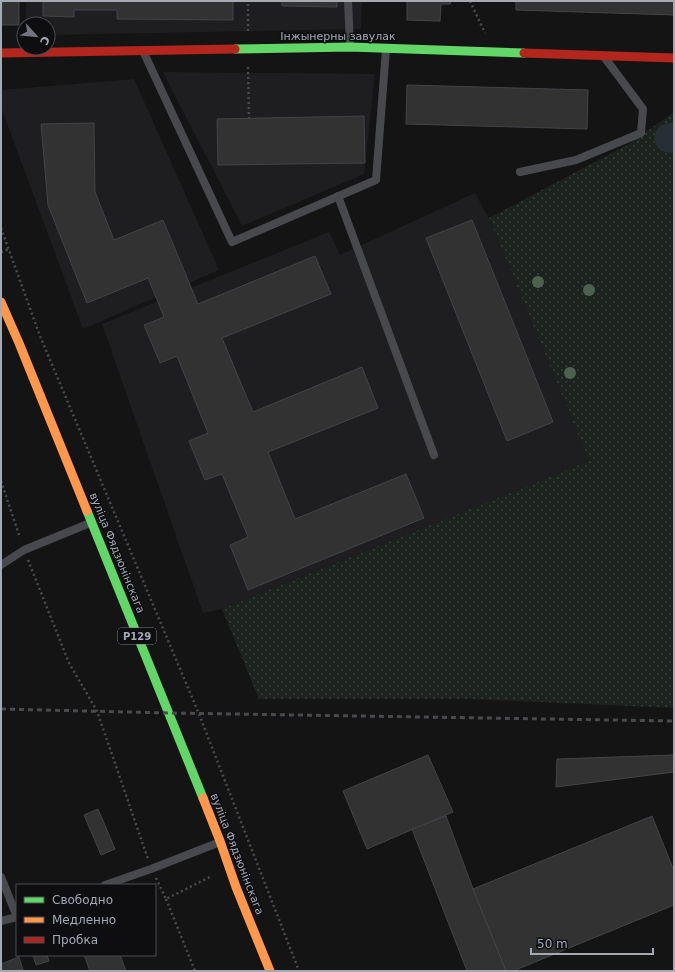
<svg xmlns="http://www.w3.org/2000/svg" width="675" height="972" font-family="'DejaVu Sans',sans-serif">
<defs>
<pattern id="grass-dots" width="8" height="8" patternUnits="userSpaceOnUse"><rect width="8" height="8" fill="#1c231e"/><path d="M2 2h.1M6 6h.1" fill="none" stroke="#3a403c" stroke-width="1.8" stroke-linecap="round"/></pattern>
</defs>
<rect width="100%" height="100%" fill="#141414"/>
<!-- built -->
<g fill="#1e1e20">
<path d="M26,1H362L361,29L48,35V24H26Z"/>
<path d="M163,72L375,74L364,174L242,226Z"/>
<path d="M134,79L219,270L83,329L1,107V90Z"/>
<path d="M475,193L489,218L589,461L222,609L203,613L102,324L329,232L340,255Z"/>
</g>
<!-- grass -->
<path fill="url(#grass-dots)" d="M674,112V708L473,699H259L222,609L589,461L489,218L629,144Z"/>
<g fill="none" stroke-linecap="round" stroke-linejoin="round">
<!-- river -->
<path stroke="#272f36" stroke-width="29" d="M669,138L674,137"/>
</g>
<!-- building -->
<g fill="#323233" stroke="#424448">
<path d="M2,1H19V25H1Z"/>
<path d="M43,1H233V20L117,19V10H74V17L43,16Z"/>
<path d="M282,1H337V7L282,6Z"/>
<path d="M407,1H451L450,4H441L440,21L407,20Z"/>
<path d="M516,1H674V15L516,10Z"/>
<path d="M407,85L588,90L587,129L406,124Z"/>
<path d="M364,116L365,163L218,165L217,119Z"/>
<path d="M94,123L95,192L114,240L163,220L198,304L315,256L331,294L222,338L253,412L362,367L378,408L268,452L295,519L406,474L424,518L248,590L230,545L248,537L222,474L205,480L189,441L208,433L177,356L160,363L144,325L164,317L148,278L87,303L48,205L41,124Z"/>
<path d="M472,220L553,422L507,441L426,238Z"/>
<path d="M428,755L453,812L367,849L343,791Z"/>
<path d="M674,755V772L556,787L557,759Z"/>
<path d="M98,809L115,849L101,855L84,815Z"/>
<path d="M446,816L473,889L506,971H467L412,829Z"/>
<path d="M652,816L674,871V905L513,971H506L473,889Z"/>
<path d="M33,955H47L49,961L36,965Z"/>
<path d="M84,955H120L126,971H90Z"/>
<path d="M19,957L23,970L1,971V964Z"/>
</g>
<g fill="none" stroke-linecap="round" stroke-linejoin="round">
<!-- path -->
<g stroke="#4a4b4f" stroke-width="2.5" stroke-dasharray="2 3" stroke-linecap="butt">
<path d="M470,1L485,33"/>
<path d="M248,31V1"/>
<path d="M248,67L249,118"/>
<path d="M1,228L40,336L199,714L299,971"/>
<path d="M1,252L9,249"/>
<path d="M1,481L20,538"/>
<path d="M28,560L69,663L97,711L148,859"/>
<path d="M156,878L166,899L212,876"/>
<path d="M166,899L195,971"/>
</g>
<!-- lane -->
<g stroke="#48494d" stroke-width="8">
<path d="M348,1L350,46"/>
<path d="M144,53L232,242L376,180L386,49"/>
<path d="M520,172L576,160L641,133L643,109L605,58"/>
<path d="M338,196L434,455"/>
<path d="M1,565L24,550L90,523"/>
<path d="M1,877L17,917"/>
<path d="M105,885L151,869L220,842"/>
<path d="M1,921L17,917"/>
</g>
<!-- fast -->
<g stroke="#63d668" stroke-width="9">
<path d="M235,49L350,47L524,53"/>
<path d="M87,511L203,798"/>
</g>
<!-- slow -->
<g stroke="#ff974d" stroke-width="9">
<path d="M1,302L19,343L87,511"/>
<path d="M203,798L220,841L236,887L270,971"/>
</g>
<!-- jam -->
<g stroke="#b3261e" stroke-width="9">
<path d="M1,53L235,49"/>
<path d="M524,53L674,58"/>
</g>
<!-- rail -->
<path stroke="#484a4d" stroke-width="3" stroke-dasharray="5 4" stroke-linecap="butt" d="M1,709L169,713L674,721"/>
</g>
<!-- trees -->
<g fill="#4c624e">
<circle cx="538" cy="282" r="6"/>
<circle cx="589" cy="290" r="6"/>
<circle cx="570" cy="373" r="6"/>
</g>
<g text-anchor="middle" dominant-baseline="central" stroke-width="3" stroke-linejoin="round" paint-order="stroke">
<!-- shield labels -->
<rect fill="#0e0e10" stroke="#777a84" stroke-width="1" x="118" y="628" width="38" height="16" rx="3"/>
<g font-size="10" font-weight="bold" fill="#a4a9b6">
<text x="137" y="636">Р129</text>
</g>
<!-- street labels -->
<g font-size="11" fill="#a4a9b6" stroke="#0e0e10">
<text x="338" y="36">Інжынерны завулак</text>
<text transform="translate(117 553) rotate(68)">вуліца Фядзюнінскага</text>
<text transform="translate(237 854) rotate(69)">вуліца Фядзюнінскага</text>
</g>
</g>
<!-- border -->
<rect width="675" height="972" fill="none" stroke="#a4a9b6" stroke-width="4"/>
<!-- legend -->
<rect x="16" y="884" width="140" height="72" fill="#0e0e10" stroke="#4a4c52"/>
<rect x="24" y="897" width="20" height="6" fill="#63d668" stroke="#4a4c52"/>
<text x="52" y="904" font-size="12" fill="#a4a9b6">Свободно</text>
<rect x="24" y="917" width="20" height="6" fill="#ff974d" stroke="#4a4c52"/>
<text x="52" y="924" font-size="12" fill="#a4a9b6">Медленно</text>
<rect x="24" y="937" width="20" height="6" fill="#b3261e" stroke="#4a4c52"/>
<text x="52" y="944" font-size="12" fill="#a4a9b6">Пробка</text>
<!-- north arrow -->
<g transform="translate(36 36) rotate(117)"><circle r="19" fill="#0e0e10" stroke="#4a4c52"/>
<path d="M0-3L7 15L0 10L-7 15Z" fill="#72757d"/>
<text y="-6" font-size="11" font-weight="bold" text-anchor="middle" fill="#a4a9b6">С</text>
</g>
<!-- scale -->
<path d="M531 948v6h122v-6" fill="none" stroke="#a4a9b6" stroke-width="2"/>
<text x="537" y="948" font-size="12" fill="#a4a9b6" stroke="#0e0e10" stroke-width="3" paint-order="stroke">50 m</text>
</svg>
